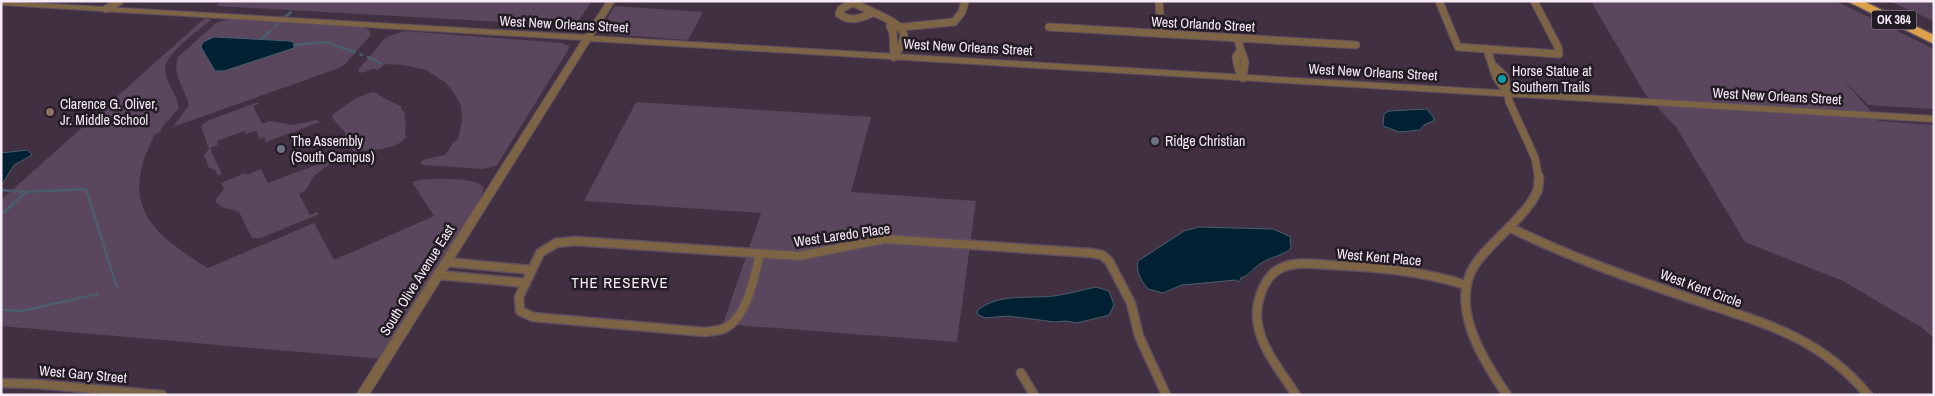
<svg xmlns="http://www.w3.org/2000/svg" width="1935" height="396" font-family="'Archivo Narrow',sans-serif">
<rect width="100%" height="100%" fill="#413042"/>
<!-- green -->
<g fill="#5a465d">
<path d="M221,1H592L575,26L216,6Z"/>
<path d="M1591,1H1836L1934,49V109L1868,105L1842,78L1879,121L1934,125V338L1921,327L1843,281L1745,242L1676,127L1645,94Z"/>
<path d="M1889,1H1934V21Z"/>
<path d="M615,6L703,12L688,40L607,34L602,32L601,28Z"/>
<path d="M206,17L211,20C200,29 162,56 165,71C167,84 177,95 179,108L162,127L160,132L155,134L153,138C149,147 144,157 142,167C129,217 165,240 201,264L208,268L314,223L334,260L434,216L412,182C424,177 476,177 484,187L478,206L381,359L1,326V200Z"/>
<path d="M229,19L362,27L369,30L371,35L345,64L339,68L173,127L189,105C185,88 170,73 179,56L216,23Z"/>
<path d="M404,31L563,43L570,47L497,165L484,169L423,165L420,163L422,160L445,155L453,143L458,139L462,121L461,106L454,93L446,83L426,70L404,65L385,64L378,70L373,69L360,73L358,70L386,37Z"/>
<path d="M372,92L378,93V95L401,106V109L406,114L404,115L406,125L405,135L407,136C397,152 369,148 354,153L344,136L346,134C342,127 333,122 332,115L356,98Z"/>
<path d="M258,102L259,104L253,106L262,124L269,121L293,125L317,120L320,122L266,142L264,137L260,139L256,131L246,134L244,131L217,141L218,145L210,148L222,174L218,176L215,170L209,168L204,155L209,149L201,126L207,121Z"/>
<path d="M636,102L871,117L851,192L976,201L957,342L723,324L761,213L584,201Z"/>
<path d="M340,156L314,176L305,191L299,194L310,215L317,212L319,214L261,238H252L239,212L222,207L216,202V199L224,189L221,183L245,173L246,175L261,169L268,183Z"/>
</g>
<!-- water -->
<g fill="#002132" stroke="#4a5e6d">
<path d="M214,37L290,41L294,43V48L224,71H215L201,47L203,42Z"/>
<path d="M1427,109L1434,118L1433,121L1424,125L1420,130L1399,132L1383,126L1384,114L1389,111Z"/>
<path d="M28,150L32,155L14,165L1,186V153Z"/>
<path d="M1199,227L1273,229L1291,237L1290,240L1291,248C1284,256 1272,256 1263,262C1254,267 1251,274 1241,278L1239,282L1236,280L1182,285L1163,293L1148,289C1141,280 1136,273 1138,261L1184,231Z"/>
<path d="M1096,287L1109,291L1114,305L1109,315L1077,323L1066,321L1055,322L1008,316L985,318L977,314L978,310C999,293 1029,299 1054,296C1068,294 1082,290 1096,287Z"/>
</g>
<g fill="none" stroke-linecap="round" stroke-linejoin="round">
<!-- stream -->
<g stroke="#4a5e6d" stroke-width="2.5">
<path d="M285,17L291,12"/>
<path d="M274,27L278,24"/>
<path d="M261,39L270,31"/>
<path d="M294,45L325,42L355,52"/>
<path d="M360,54L362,55"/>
<path d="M368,57L382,64"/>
<path d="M1,190L25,192L86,189L116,285L118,286"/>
<path d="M1,215L26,192"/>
<path d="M1,310L22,311L97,294"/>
</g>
<defs>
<g id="minor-far1">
<path d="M851,1C863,10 903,21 904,35C904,43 898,50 894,57"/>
<path d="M1159,1L1161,34"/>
<path d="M1439,1L1458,47L1559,54L1558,47L1534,1"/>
<path d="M852,3L841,9L839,14C850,22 860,19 872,13"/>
<path d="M106,9L120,1"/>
<path d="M890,26L893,33L894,57"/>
<path d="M1049,27L1356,45"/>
<path d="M892,28L954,22L962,12L965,1"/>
<path d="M1237,38L1245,62L1243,78"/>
<path d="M1487,49L1496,77L1507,93"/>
<path d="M1240,51L1236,57L1238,68L1243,78"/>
<path d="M1495,67L1505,77L1509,101L1535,158L1539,179"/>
</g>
<g id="minor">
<path d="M1509,227C1565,255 1624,276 1683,296C1755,321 1817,333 1868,395"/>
<path d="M760,254C754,277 748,316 725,328C719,331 711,331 705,332L533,317L520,311L519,297L540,253L556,243L575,241L799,256L885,239L1091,253L1102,255L1109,261L1131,303L1139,336L1166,395"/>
<path d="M446,262L532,270"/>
<path d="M438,275L526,283"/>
<path d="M1021,373L1034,395"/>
<path d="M1,383L37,384L162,395"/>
<path d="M1296,395C1283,374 1262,350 1258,325C1254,306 1263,276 1281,268C1296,261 1315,264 1330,265C1377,267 1422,271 1466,285"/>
<path d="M1507,395C1481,358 1445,299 1480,258C1496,238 1517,223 1532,201L1538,190L1539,177"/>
</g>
<path id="tertiary" d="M1,1L585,35L607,1H615L593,36L1934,116V122L590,41L369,395H356L582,40L1,5Z"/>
<path id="motorway" d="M1847,1H1863L1934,35V44Z"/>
</defs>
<!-- minor-far1 casing -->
<use href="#minor-far1" stroke="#5e4e5f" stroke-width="9"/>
<!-- minor casing -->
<use href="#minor" stroke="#5e4e5f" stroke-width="11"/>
<!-- tertiary casing -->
<use href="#tertiary" stroke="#5e4e5f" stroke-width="2"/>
<!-- motorway casing -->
<use href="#motorway" stroke="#5e4e5f" stroke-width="3"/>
<!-- minor-far1 -->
<use href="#minor-far1" stroke="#7d6444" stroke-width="7"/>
<!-- minor -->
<use href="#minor" stroke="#7d6444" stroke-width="8"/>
<!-- tertiary -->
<use href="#tertiary" fill="#7d6444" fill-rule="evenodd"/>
<!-- motorway -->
<use href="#motorway" fill="#dca04a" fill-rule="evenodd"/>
</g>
<!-- markers -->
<circle fill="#0f9aa8" stroke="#231b24" stroke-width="2" cx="1502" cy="79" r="5"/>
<circle fill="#8d6e63" stroke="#231b24" stroke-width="2" cx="50" cy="112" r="5"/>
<g fill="#6b7280" stroke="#231b24" stroke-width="2">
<circle cx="1155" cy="141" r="5"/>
<circle cx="281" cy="149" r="5"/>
</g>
<g text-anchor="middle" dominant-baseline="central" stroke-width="5" stroke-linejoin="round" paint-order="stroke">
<!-- shield labels -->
<rect fill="#231b24" stroke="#b7adb8" stroke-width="1" x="1871.5" y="10.5" width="45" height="19" rx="4"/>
<g font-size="12" font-weight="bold" fill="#f6ebf7">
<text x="1894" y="20">OK 364</text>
</g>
<!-- street labels -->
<g font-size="14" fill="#f6ebf7" stroke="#231b24">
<text transform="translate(564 24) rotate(3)">West New Orleans Street</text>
<text transform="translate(1203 24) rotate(3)">West Orlando Street</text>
<text transform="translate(968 47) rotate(3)">West New Orleans Street</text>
<text transform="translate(1373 72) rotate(3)">West New Orleans Street</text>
<text transform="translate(1777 96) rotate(3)">West New Orleans Street</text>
<text transform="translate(842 235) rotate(-8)">West Laredo Place</text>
<text transform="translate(1379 257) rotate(5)">West Kent Place</text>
<text transform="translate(417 280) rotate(-58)">South Olive Avenue East</text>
<text transform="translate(1701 288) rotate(20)">West Kent Circle</text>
<text transform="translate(83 374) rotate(5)">West Gary Street</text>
</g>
<!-- poi labels -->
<g font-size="14" fill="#f6ebf7" stroke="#231b24" text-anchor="start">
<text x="1512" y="71">Horse Statue at<tspan x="1512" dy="16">Southern Trails</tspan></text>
<text x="60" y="104">Clarence G. Oliver,<tspan x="60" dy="16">Jr. Middle School</tspan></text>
<text x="291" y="141">The Assembly<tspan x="291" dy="16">(South Campus)</tspan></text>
<text x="1165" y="141">Ridge Christian</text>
</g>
<!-- neighbourhood labels -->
<g font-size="15" letter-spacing="1" fill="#f6ebf7" stroke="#231b24">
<text x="620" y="282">THE RESERVE</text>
</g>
</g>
<!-- border -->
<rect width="1935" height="396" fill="none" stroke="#f6ebf7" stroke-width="5"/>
</svg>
